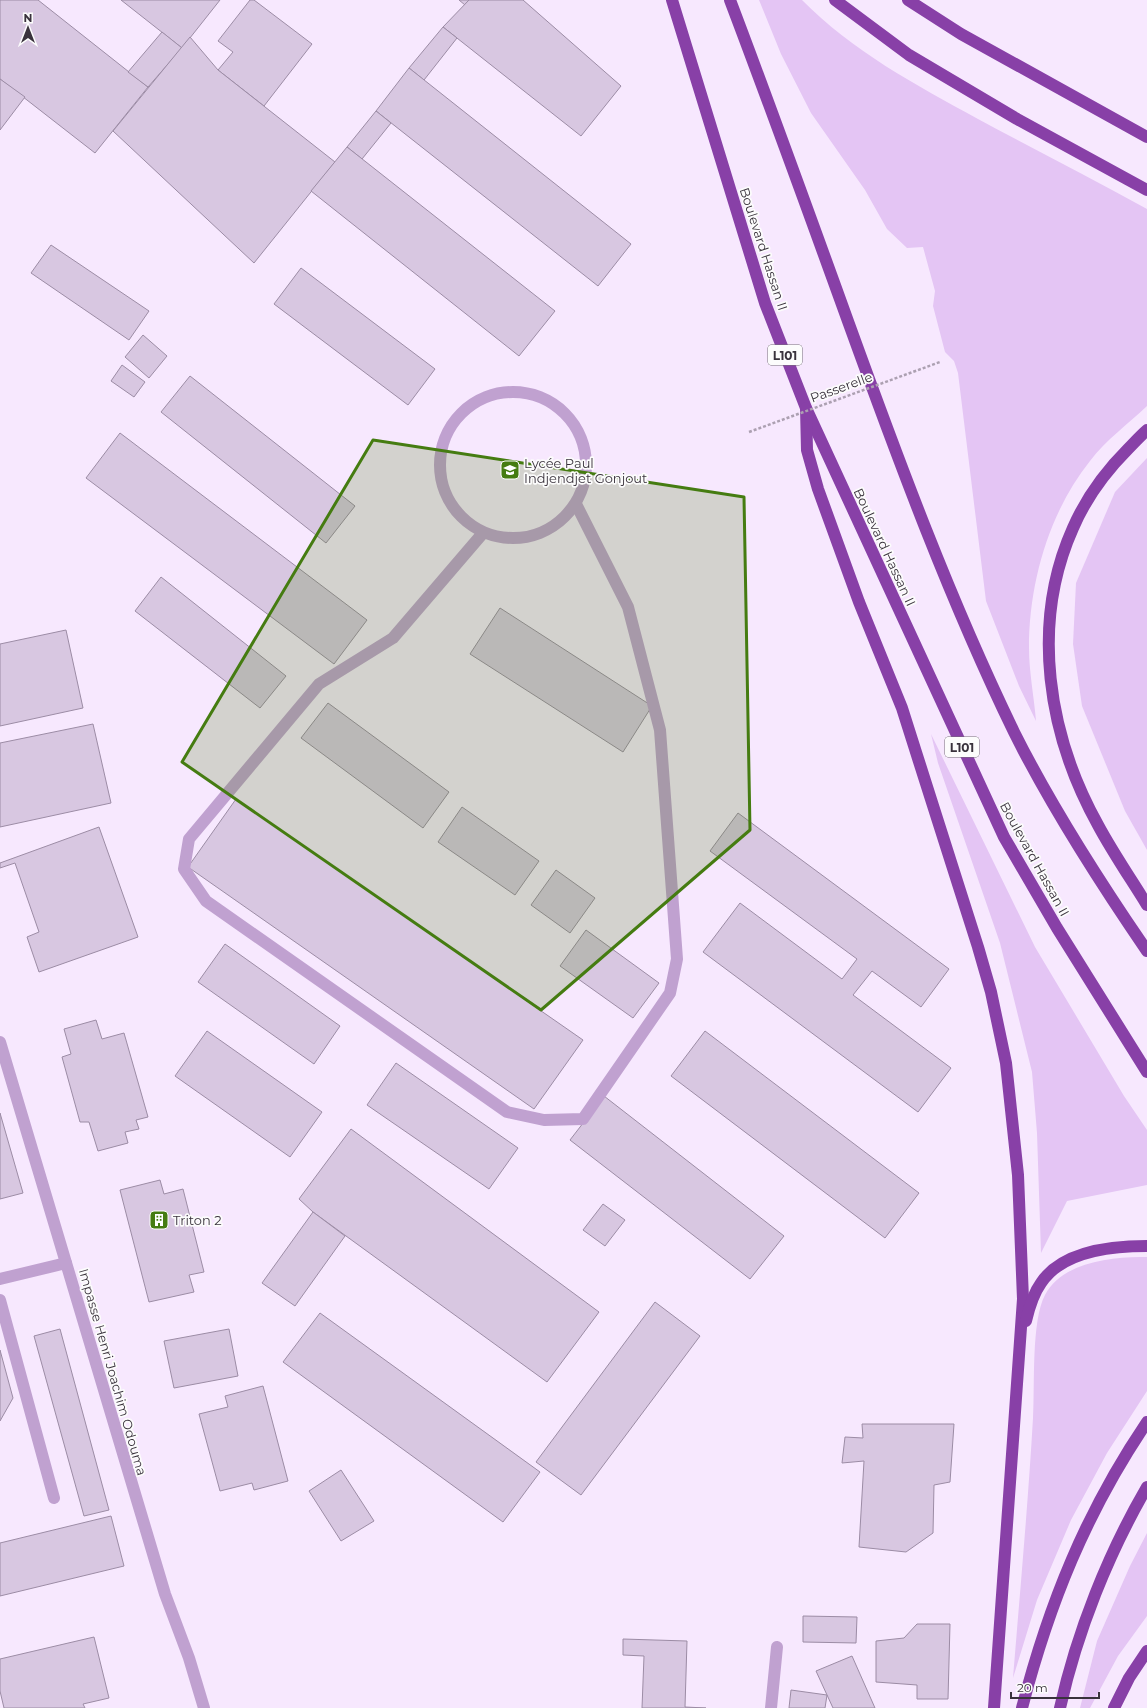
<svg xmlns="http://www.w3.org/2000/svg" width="1147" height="1708" font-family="Montserrat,sans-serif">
<rect width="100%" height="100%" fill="#f7e8fe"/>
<!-- green -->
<g fill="#e4c5f4">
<path d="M759,0H802C852,51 916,85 978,119C1034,149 1091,178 1147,209V406C1128,424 1106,440 1090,461C1049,512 1029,583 1029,648C1029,672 1034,697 1036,721L1019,686L986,601L958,373L954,361L945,352L933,306L935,291L923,247L907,248L887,229L865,190L811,113L781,54Z"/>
<path d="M1147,458V850L1125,811L1082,706L1073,644L1076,583L1115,492Z"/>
<path d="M931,734L1035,947L1124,1096L1147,1130V1185L1067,1201L1041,1253L1037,1133L1032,1072L1000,943L938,763Z"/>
<path d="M1147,1257V1391L1107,1453L1071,1520L1037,1600L1013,1678C1020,1591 1028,1505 1033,1418C1035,1387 1031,1321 1045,1295C1062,1262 1113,1256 1147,1257Z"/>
<path d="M1147,1533V1616L1118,1656L1090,1708H1080L1097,1641L1130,1566Z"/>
</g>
<!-- building -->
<g fill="#d8c7e1" stroke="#9c8ca5">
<path d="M0,0H38L148,87L95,153L0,79Z"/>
<path d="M121,0H220L182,48Z"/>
<path d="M250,0H254L312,44L264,106L218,70L233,52L218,41Z"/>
<path d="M459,0H469L465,5Z"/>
<path d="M469,0H523L621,86L581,136L443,27Z"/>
<path d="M443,27L457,38L424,80L409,68Z"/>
<path d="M162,32L182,48L148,87L128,72Z"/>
<path d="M190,37L218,70L335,162L254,263L113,131Z"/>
<path d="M409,68L631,244L598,286L376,111Z"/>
<path d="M0,79L25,97L0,130Z"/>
<path d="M376,111L391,123L362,159L347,147Z"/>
<path d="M347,147L555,311L519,356L311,191Z"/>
<path d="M51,245L149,311L129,340L31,273Z"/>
<path d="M301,268L435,369L408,405L274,304Z"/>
<path d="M143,335L167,356L149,378L125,357Z"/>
<path d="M122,365L145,382L134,397L111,381Z"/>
<path d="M190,376L355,506L326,543L161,412Z"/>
<path d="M120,433L367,620L334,664L86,478Z"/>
<path d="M161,577L286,676L260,708L135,611Z"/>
<path d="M500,608L652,706L623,752L470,654Z"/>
<path d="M66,630L83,708L0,726V644Z"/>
<path d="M328,703L449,792L423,828L301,738Z"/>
<path d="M93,724L111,803L0,827V743Z"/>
<path d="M236,799L583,1040L534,1109L188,867Z"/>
<path d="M462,807L539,861L515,895L438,842Z"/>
<path d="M738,813L949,969L921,1007L872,971L853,995L951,1068L918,1112L703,952L740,903L842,979L857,959L710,851Z"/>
<path d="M99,827L138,937L39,972L27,937L39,932L15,863L0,868V863Z"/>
<path d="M556,870L595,898L570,933L531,905Z"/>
<path d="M586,930L659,983L633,1018L560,966Z"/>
<path d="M225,944L340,1026L314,1064L198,982Z"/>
<path d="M96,1020L102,1039L124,1033L148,1117L136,1120L139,1129L125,1132L128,1143L98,1151L89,1122H80L62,1057L71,1054L64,1029Z"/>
<path d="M207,1031L322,1112L290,1157L175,1076Z"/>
<path d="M705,1031L919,1193L885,1238L671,1076Z"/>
<path d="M396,1063L518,1148L489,1189L367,1105Z"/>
<path d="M604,1096L784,1236L750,1279L570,1140Z"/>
<path d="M0,1113L23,1193L0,1199Z"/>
<path d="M351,1129L599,1312L547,1382L313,1212L299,1199Z"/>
<path d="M160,1180L164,1194L183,1189L204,1272L189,1275L194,1292L149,1302L120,1190Z"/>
<path d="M603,1204L625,1220L605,1246L583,1230Z"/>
<path d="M313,1212L345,1236L295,1306L262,1283Z"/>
<path d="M655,1302L700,1336L581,1495L536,1462Z"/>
<path d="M320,1313L540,1472L503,1522L283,1362Z"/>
<path d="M60,1329L109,1510L84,1516L34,1336Z"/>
<path d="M229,1329L238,1376L174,1388L164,1341Z"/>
<path d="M0,1350L13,1398L0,1421Z"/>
<path d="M263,1386L288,1481L254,1490L252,1483L220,1491L199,1414L228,1407L225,1396Z"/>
<path d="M862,1424H954L950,1482L934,1485L933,1533L906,1552L859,1547L864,1461L842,1463L845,1437L863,1438Z"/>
<path d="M341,1470L374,1521L341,1541L309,1491Z"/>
<path d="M111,1516L124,1566L0,1596V1543Z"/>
<path d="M803,1616L857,1617L856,1643L803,1642Z"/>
<path d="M917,1624H950L948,1699H917V1685L876,1682V1641L904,1638Z"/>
<path d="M94,1637L109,1698L83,1704L85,1708H4L0,1691V1659Z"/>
<path d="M623,1639L687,1641L685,1707L706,1708H642L644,1656L623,1655Z"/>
<path d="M852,1656L875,1708H833L816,1671Z"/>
<path d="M791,1690L827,1695L825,1708H789Z"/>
</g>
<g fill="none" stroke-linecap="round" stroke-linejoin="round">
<!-- lane -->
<g stroke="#c0a1d0" stroke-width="12">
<circle cx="513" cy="465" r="73"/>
<path d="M483,533L393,638L319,684L189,839L184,869L206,901L507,1112L544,1120L583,1119L670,993L677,959L660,730L628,607L576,504"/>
<path d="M0,1279L66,1263"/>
<path d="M0,1300L54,1498"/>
</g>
<!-- street -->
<g stroke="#c0a1d0" stroke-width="12">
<path d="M0,1042L165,1594L189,1658L204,1708"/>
<path d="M771,1708L777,1647"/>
</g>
<!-- highway -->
<g stroke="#8840a7" stroke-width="12">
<path d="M672,0L765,303L806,408L1004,837L1057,928L1147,1072"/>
<path d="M730,0C771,108 810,216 849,324C899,462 950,600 1014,732C1052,808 1099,881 1147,951"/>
<path d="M835,0L909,55L1017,119L1147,190"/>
<path d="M908,0L961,34L1147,137"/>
<path d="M806,408L807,450L818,489L859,602L902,708L915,749L978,947L991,992L1006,1063L1018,1175L1023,1299L994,1708"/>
<path d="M1147,430C1140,436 1134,443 1128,449C1104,473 1086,498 1073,528C1030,624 1048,735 1098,825C1113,853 1131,879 1147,905"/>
<path d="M1026,1321C1029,1308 1033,1294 1041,1283C1062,1251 1112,1246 1147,1246"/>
<path d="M1022,1708C1049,1604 1086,1512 1147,1422"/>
<path d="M1060,1708C1077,1632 1108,1554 1147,1487"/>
<path d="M1114,1708L1129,1678L1147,1651"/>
</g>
<!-- path-bridge -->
<path stroke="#aca0b1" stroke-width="2.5" stroke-dasharray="3 2" stroke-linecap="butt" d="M749,432L940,362"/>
</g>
<!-- marked area -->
<path fill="#457c11" fill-opacity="0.2" stroke="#457c11" stroke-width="3" stroke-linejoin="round" d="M373,440L744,497L750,830L541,1010L182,762Z"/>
<!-- icons -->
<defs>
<symbol id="school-square" viewBox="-11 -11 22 22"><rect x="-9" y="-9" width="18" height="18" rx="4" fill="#457c11" stroke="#fcfcfc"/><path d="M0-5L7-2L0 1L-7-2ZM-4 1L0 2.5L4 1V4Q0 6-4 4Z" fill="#fff"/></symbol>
<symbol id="building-square" viewBox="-11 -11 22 22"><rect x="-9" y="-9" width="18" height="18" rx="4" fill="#457c11" stroke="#fcfcfc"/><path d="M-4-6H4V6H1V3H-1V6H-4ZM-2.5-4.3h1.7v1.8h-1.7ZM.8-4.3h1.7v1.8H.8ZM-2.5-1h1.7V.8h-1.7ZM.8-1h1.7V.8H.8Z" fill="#fff"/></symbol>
</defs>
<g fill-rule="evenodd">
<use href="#school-square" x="499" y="459" width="22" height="22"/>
<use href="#building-square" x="148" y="1209" width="22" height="22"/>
</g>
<g text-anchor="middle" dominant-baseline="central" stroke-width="3.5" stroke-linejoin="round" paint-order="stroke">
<!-- shield labels -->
<g fill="#fcfcfc" stroke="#746f76" stroke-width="1">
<rect x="768" y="345" width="34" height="20" rx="3"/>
<rect x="945" y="737" width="34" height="20" rx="3"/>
</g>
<g font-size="12" font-weight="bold" fill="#39323c">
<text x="785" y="355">L101</text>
<text x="962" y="747">L101</text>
</g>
<!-- street labels -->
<g font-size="13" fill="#39323c" stroke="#fcfcfc">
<text transform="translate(764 249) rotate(72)">Boulevard Hassan II</text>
<text transform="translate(841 387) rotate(-20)">Passerelle</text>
<text transform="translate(885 547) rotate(65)">Boulevard Hassan II</text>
<text transform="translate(1035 859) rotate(61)">Boulevard Hassan II</text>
<text transform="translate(113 1372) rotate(74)">Impasse Henri Joachim Odouma</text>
</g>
<!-- poi labels -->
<g font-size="13" fill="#39323c" stroke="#fcfcfc" text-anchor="start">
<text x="524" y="463">Lycée Paul<tspan x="524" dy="15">Indjendjet Gonjout</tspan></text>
<text x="173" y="1220">Triton 2</text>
</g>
</g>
<!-- north arrow -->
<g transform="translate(28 28)" stroke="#fcfcfc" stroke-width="3" paint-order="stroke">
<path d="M0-3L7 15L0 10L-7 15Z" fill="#39323c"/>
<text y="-6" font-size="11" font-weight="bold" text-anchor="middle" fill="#39323c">N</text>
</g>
<!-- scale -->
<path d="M1011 1692v6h88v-6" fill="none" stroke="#39323c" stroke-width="2"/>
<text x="1017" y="1692" font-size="12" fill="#39323c" stroke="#fcfcfc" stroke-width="3" paint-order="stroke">20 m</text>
</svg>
